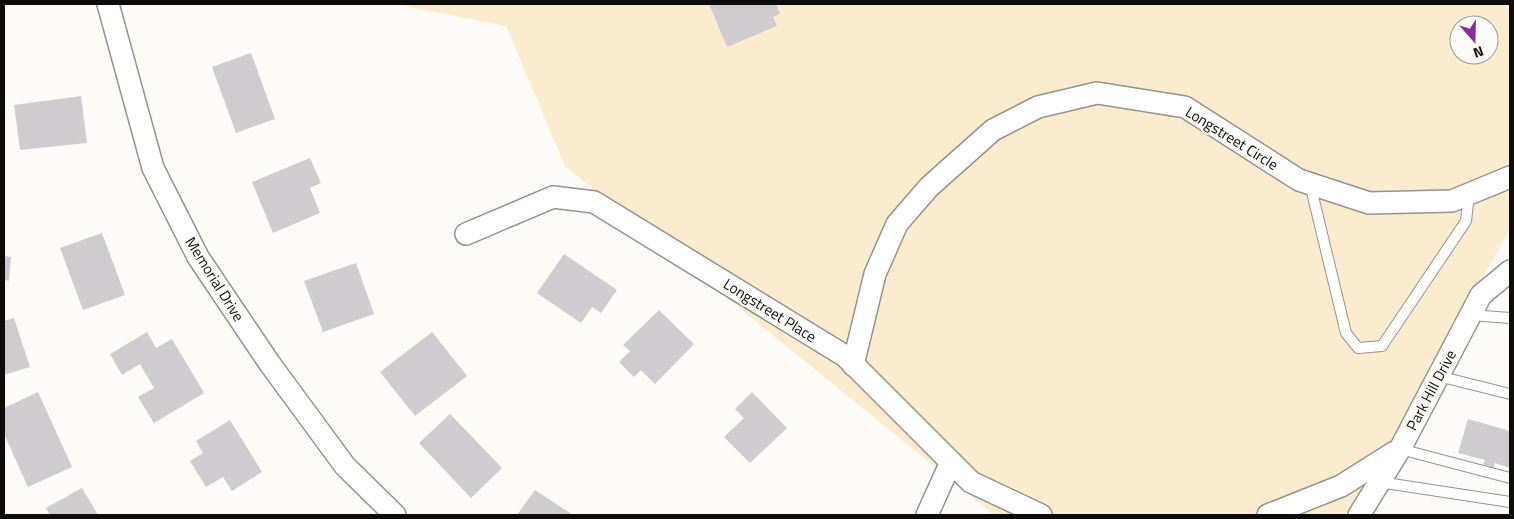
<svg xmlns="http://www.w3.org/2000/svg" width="1514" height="519" font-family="'Titillium Web',sans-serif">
<rect width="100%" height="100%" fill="#fdfbf7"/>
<!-- green -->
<path fill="#fbeccf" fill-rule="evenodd" d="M394,4H1510V230L1442,348L1366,515H994L565,166L506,26ZM1459,25H1489V55H1459Z"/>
<!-- building -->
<g fill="#cfcccf">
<path d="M709,4H776L780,14L773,17L777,26L727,47Z"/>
<path d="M251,53L275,119L236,133L212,67Z"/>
<path d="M81,96L87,143L20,150L14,105Z"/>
<path d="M310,158L321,183L310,188L320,213L273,233L252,182Z"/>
<path d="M102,233L125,295L83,310L60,248Z"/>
<path d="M564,254L617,290L601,313L592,307L581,323L537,293Z"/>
<path d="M4,256L11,257L9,281L4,280Z"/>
<path d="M356,263L374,314L323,332L304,281Z"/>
<path d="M659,310L694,344L655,384L641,370L634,377L619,362L630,351L623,345Z"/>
<path d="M14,318L30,367L4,375V321Z"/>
<path d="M147,332L156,348L172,339L204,393L154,423L138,397L154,388L140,364L122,375L110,354Z"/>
<path d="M432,332L467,376L415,416L380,372Z"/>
<path d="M38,392L72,467L28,487L4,434V408Z"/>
<path d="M752,392L787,428L750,463L724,437L744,418L735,409Z"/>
<path d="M450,414L502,468L471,498L419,443Z"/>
<path d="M1468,419L1510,431V468L1495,463L1494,468L1483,465L1485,460L1458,453Z"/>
<path d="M230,420L262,472L232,491L223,477L206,487L190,461L203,453L196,441Z"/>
<path d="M82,488L98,515H50L46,508Z"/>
<path d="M535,490L573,515H517Z"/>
</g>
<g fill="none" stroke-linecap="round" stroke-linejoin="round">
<defs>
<g id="service">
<path d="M1310,184L1346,333L1358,348L1382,346L1466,221L1469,194"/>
<path d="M1470,315L1510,318"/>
<path d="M1438,376L1510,394"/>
<path d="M1400,449L1510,478"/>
<path d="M1379,482L1510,502"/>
</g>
<g id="minor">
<path d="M108,4L153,168L198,257L270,364L345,466L395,515"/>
<path d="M466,234L553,197L594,202L845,356L971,482L1041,515"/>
<path d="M853,365L875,274L897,224L929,187L993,130L1038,107L1097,93L1185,107L1299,180L1369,203L1452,201L1510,177"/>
<path d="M927,515L951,462"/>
<path d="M1268,515L1341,486L1395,452"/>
<path d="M1359,515L1400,449L1481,295L1510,271"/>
</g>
</defs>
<!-- service casing -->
<use href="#service" stroke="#95938f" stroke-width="12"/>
<!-- minor casing -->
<use href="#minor" stroke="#95938f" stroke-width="24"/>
<!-- service -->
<use href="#service" stroke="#fff" stroke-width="10"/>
<!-- minor -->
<use href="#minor" stroke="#fff" stroke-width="21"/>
</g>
<g text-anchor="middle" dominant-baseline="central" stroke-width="4" stroke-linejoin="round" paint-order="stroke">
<!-- street labels -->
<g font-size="15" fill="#0d0c0b" stroke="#fdfbf7">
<text transform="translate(1232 138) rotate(32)">Longstreet Circle</text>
<text transform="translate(215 279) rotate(58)">Memorial Drive</text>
<text transform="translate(770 310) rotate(32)">Longstreet Place</text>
<text transform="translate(1431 390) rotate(-62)">Park Hill Drive</text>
</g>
</g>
<!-- border -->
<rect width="1514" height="519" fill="none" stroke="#0d0c0b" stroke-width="10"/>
<!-- north arrow -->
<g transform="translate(1474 40) rotate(160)"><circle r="24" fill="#fdfbf7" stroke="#9d9b99"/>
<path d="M0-4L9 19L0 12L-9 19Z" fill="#882c97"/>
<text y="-8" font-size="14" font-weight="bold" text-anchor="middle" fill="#0d0c0b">N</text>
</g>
</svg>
